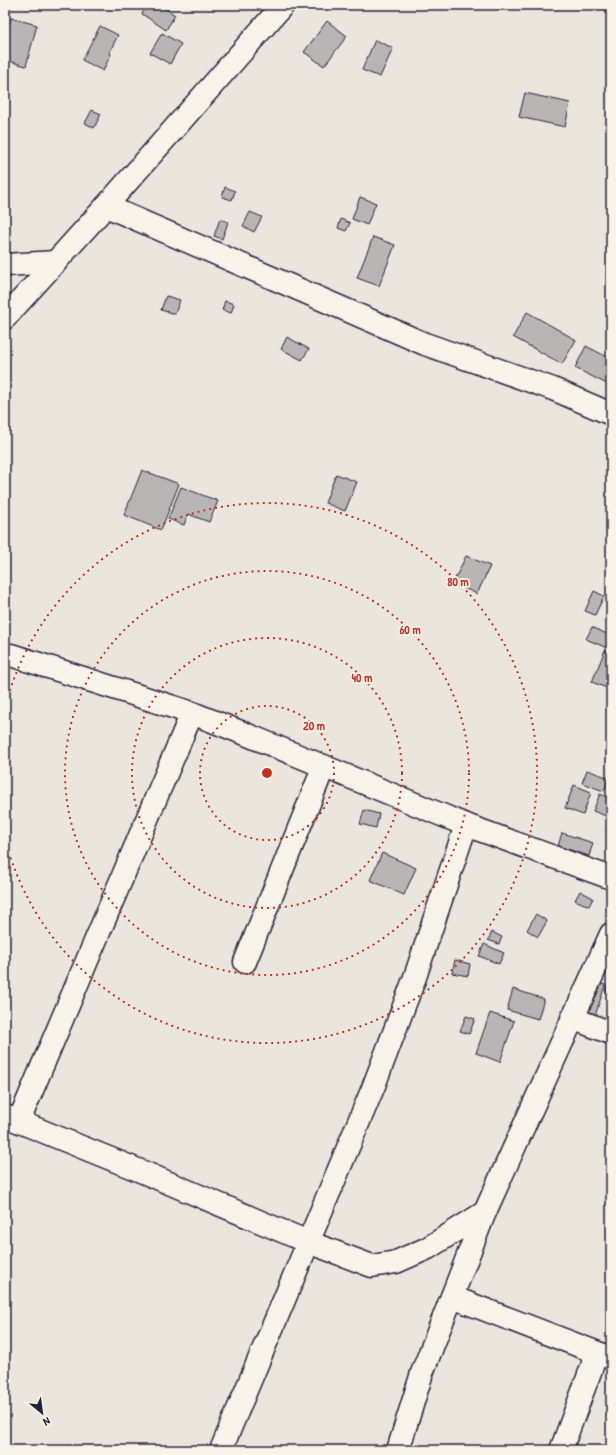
<svg xmlns="http://www.w3.org/2000/svg" width="616" height="1455" font-family="'Patrick Hand',sans-serif">
<rect width="100%" height="100%" fill="#eae6de"/>
<filter id="ink" filterUnits="userSpaceOnUse"><feTurbulence type="fractalNoise" baseFrequency=".025" numOctaves="2"/><feDisplacementMap in="SourceGraphic" scale="8" xChannelSelector="R" yChannelSelector="G"/><feConvolveMatrix kernelMatrix="1 2 1 2 8 2 1 2 1" color-interpolation-filters="sRGB"/></filter>
<g filter="url(#ink)">
<!-- building -->
<g fill="#b8b6b5" stroke="#22223b">
<path d="M147,5H160L175,15L166,30L142,14Z"/>
<path d="M11,18L37,25L26,66L5,60V40Z"/>
<path d="M327,21L347,36L324,66L304,52Z"/>
<path d="M100,26L118,35L109,53L111,54L103,71L82,60Z"/>
<path d="M162,33L181,44L170,64L150,53Z"/>
<path d="M375,40L393,48L380,77L362,70Z"/>
<path d="M525,93L570,103L565,127L519,117Z"/>
<path d="M92,110L101,114L94,128L85,123Z"/>
<path d="M225,187L235,191L232,200L222,197Z"/>
<path d="M360,197L376,203L367,225L352,219Z"/>
<path d="M250,212L262,217L254,232L243,226Z"/>
<path d="M220,219L228,222L222,239L214,236Z"/>
<path d="M341,219L350,223L346,231L338,228Z"/>
<path d="M373,237L395,245L379,286L357,278Z"/>
<path d="M166,296L180,300L175,314L161,310Z"/>
<path d="M225,301L234,304L231,313L222,310Z"/>
<path d="M527,312L576,340L562,364L513,337Z"/>
<path d="M287,337L309,349L302,360L281,349Z"/>
<path d="M586,346L611,359V386L575,368Z"/>
<path d="M142,470L179,484L161,530L124,515Z"/>
<path d="M336,474L357,482L345,511L325,503Z"/>
<path d="M181,487L218,501L209,522L188,514L184,525L168,519Z"/>
<path d="M466,556L490,566L477,594L453,583Z"/>
<path d="M594,591L604,596L595,615L585,611Z"/>
<path d="M592,627L611,636V641L607,648L586,639Z"/>
<path d="M605,650L611,652V685L609,689L592,682Z"/>
<path d="M587,770L609,778L604,791L582,783Z"/>
<path d="M574,785L591,792L583,815L565,808Z"/>
<path d="M600,794L611,799V818L593,811Z"/>
<path d="M364,810L379,814L376,828L360,824Z"/>
<path d="M609,826L611,827V834L606,832Z"/>
<path d="M562,833L593,843L589,856L558,846Z"/>
<path d="M382,853L416,868L404,895L370,880Z"/>
<path d="M580,891L593,898L589,906L575,900Z"/>
<path d="M536,914L547,921L538,937L527,930Z"/>
<path d="M492,932L502,937L499,944L488,940Z"/>
<path d="M484,944L504,953L499,964L479,956Z"/>
<path d="M455,960L470,964L468,976L452,973Z"/>
<path d="M611,976V994L605,991Z"/>
<path d="M595,982L605,985L593,1022L583,1018Z"/>
<path d="M513,989L544,999L538,1019L507,1010Z"/>
<path d="M490,1013L514,1021L500,1062L476,1053Z"/>
<path d="M466,1016L475,1019L469,1034L460,1031Z"/>
</g>
<g fill="none" stroke-linecap="round" stroke-linejoin="round">
<defs>
<g id="minor">
<path d="M106,206L425,344L553,389L611,414"/>
<path d="M5,265L56,262"/>
<path d="M5,318L106,206L283,5"/>
<path d="M5,654L11,655L192,713L243,733L466,825L611,878"/>
<path d="M245,962L324,766"/>
<path d="M572,1018L611,1033"/>
<path d="M5,1116L143,1172L308,1242L372,1266L396,1262L428,1248L485,1212"/>
<path d="M19,1121L192,713"/>
<path d="M452,1297L611,1358"/>
<path d="M221,1450L373,1088L415,977L466,825"/>
<path d="M398,1450L422,1373L485,1212L611,934"/>
<path d="M561,1450L597,1353"/>
</g>
</defs>
<!-- minor casing -->
<use href="#minor" stroke="#22223b" stroke-width="25"/>
<!-- minor -->
<use href="#minor" stroke="#f7f3e8" stroke-width="22"/>
</g>
</g>
<!-- distance rings -->
<g fill="none" stroke="#c8321e" stroke-width="2" stroke-dasharray="2 4">
<circle cx="267" cy="773" r="67"/>
<circle cx="267" cy="773" r="135"/>
<circle cx="267" cy="773" r="202"/>
<path d="M5 708A270 270 0 1 1 5 838"/>
</g>
<circle cx="267" cy="773" r="6" fill="#c8321e" stroke="#f7f3e8" stroke-width="2"/>
<g font-size="12" text-anchor="middle" font-weight="bold" fill="#c8321e" stroke="#f7f3e8" stroke-width="3.5" stroke-linejoin="round" paint-order="stroke">
<text x="458" y="586">80 m</text>
<text x="410" y="634">60 m</text>
<text x="362" y="682">40 m</text>
<text x="314" y="730">20 m</text>
</g>
<!-- margin -->
<rect width="616" height="1455" fill="none" stroke="#f7f3e8" stroke-width="20"/>
<rect x="10" y="10" width="596" height="1435" fill="none" stroke="#22223b" stroke-width="1.5" filter="url(#ink)"/>
<!-- north arrow -->
<g transform="translate(42 1413) rotate(151)" stroke="#f7f3e8" stroke-width="3" paint-order="stroke">
<path d="M0-3L7 15L0 10L-7 15Z" fill="#22223b"/>
<text y="-6" font-size="11" font-weight="bold" text-anchor="middle" fill="#22223b">N</text>
</g>
</svg>
